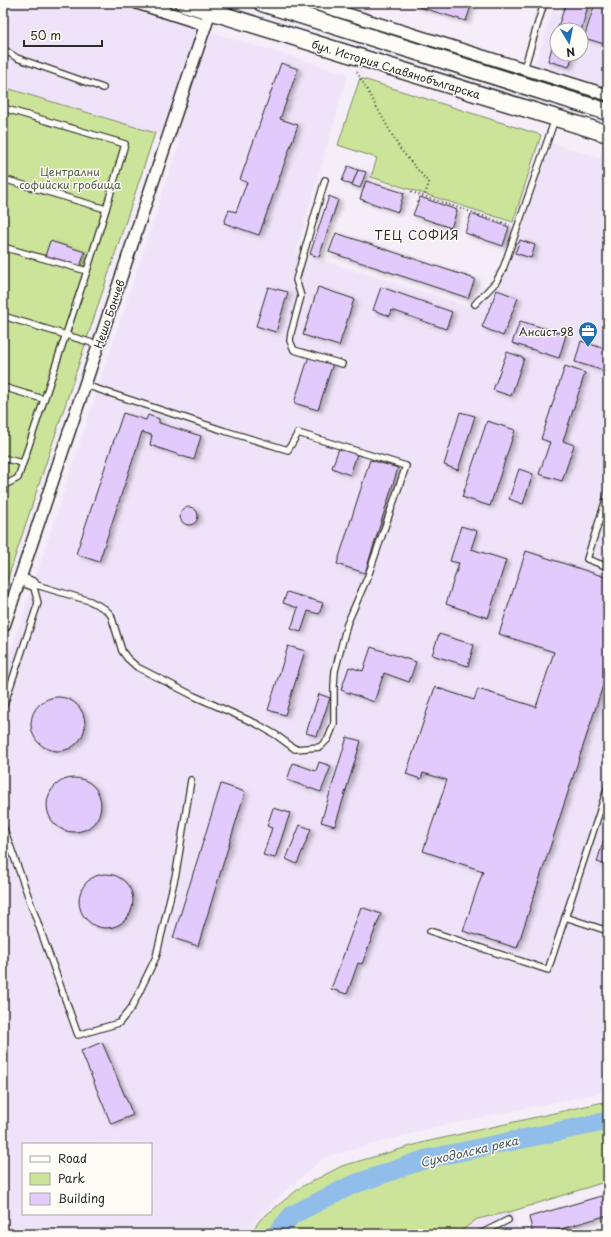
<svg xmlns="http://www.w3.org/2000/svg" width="611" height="1237" font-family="'Playpen Sans',sans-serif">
<defs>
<filter id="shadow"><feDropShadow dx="3.5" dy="2" stdDeviation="2" flood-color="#0004"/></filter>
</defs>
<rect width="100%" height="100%" fill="#f5edf8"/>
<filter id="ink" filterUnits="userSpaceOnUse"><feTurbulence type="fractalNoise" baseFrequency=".025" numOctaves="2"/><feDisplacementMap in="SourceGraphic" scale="8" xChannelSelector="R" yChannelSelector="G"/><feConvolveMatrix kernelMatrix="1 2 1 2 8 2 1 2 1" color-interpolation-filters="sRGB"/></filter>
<g filter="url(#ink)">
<!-- built -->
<g fill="#efe3f9" fill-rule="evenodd">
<path d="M3,3H116L348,74L296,252L474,308L501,279L548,142L608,160V1091L439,1126L325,1157L274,1201L244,1234H3V675L180,141L155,133L3,87ZM23,1144H151V1214H23Z"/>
<path d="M555,3H608V86L536,64ZM557,30H581V54H557Z"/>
<path d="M512,1211L519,1234H457L476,1219Z"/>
</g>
<!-- green -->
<g fill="#cbe49a" stroke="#7b8862">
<path d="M360,78L541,135L513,222L371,177L377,158L338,145Z"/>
<path d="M3,87L155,133L3,593Z"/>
<path d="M608,1101V1181L513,1211L477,1219L457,1234H249L261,1219L301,1187L342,1166L425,1142Z"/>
</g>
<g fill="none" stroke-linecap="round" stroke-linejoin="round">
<!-- river -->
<path stroke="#91bdea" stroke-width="19" d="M276,1234L292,1215L352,1185L426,1159L608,1121"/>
</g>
<!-- building -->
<g fill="#e2cbfc" stroke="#2b2b2b" filter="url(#shadow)">
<path d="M417,3H472L466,21L416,6Z"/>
<path d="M566,3H589L581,30H557Z"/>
<path d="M595,3H608V45L584,38Z"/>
<path d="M557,31V54H573L569,67L548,61Z"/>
<path d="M281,63L298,69L280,119L298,125L259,235L224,223L229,210L236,212L247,182L240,180Z"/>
<path d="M348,166L358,170L352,185L342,181Z"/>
<path d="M358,170L366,172L360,188L352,185Z"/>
<path d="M366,181L404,193L398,212L360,199Z"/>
<path d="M329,196L338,200L319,257L310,254Z"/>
<path d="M420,197L457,210L451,228L413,215Z"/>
<path d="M471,214L509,227L503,246L465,233Z"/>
<path d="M336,233L475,279L468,298L329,252Z"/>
<path d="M520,240L535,245L531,258L515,253Z"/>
<path d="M50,241L85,252L80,267L45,256Z"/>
<path d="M268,287L288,292L276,332L256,326Z"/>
<path d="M318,287L354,299L339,346L303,335Z"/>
<path d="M381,287L452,312L446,329L392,310L390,316L373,310Z"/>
<path d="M497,290L518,298L503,336L482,327Z"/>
<path d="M520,321L566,335L559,358L512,343Z"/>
<path d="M581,341L608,350V372L575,362Z"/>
<path d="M507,352L524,358L511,396L493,390Z"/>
<path d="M309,356L333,363L318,410L294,403Z"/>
<path d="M565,366L585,373L563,441L574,445L562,481L539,474L550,442L541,439Z"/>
<path d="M460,412L475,416L458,470L444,465Z"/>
<path d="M123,413L146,420L148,415L159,419V423L201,436L194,460L150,445L152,435L142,432L99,562L76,554Z"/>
<path d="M487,421L515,430L490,506L462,497Z"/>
<path d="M339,448L357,454L350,475L332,468Z"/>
<path d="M370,460L398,468L365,573L337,564Z"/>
<path d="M519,469L533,474L523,504L509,499Z"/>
<circle cx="189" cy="516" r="9"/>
<path d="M461,526L477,531L471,549L506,560L488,618L446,604L459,563L450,561Z"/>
<path d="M526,551L608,578V670L517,948L463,931L483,871L423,851L447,780L423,773L421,779L406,774L435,687L474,700L478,689L536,707L554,652L499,634Z"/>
<path d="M287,592L323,603L319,614L308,611L301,632L291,629L298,608L283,603Z"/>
<path d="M439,634L474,645L468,666L432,655Z"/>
<path d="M288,646L305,651L285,715L268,710Z"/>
<path d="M371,647L416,662L409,682L384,673L374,702L341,690L349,667L363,671Z"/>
<path d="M319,694L330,698L317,736L306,733Z"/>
<circle cx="58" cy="724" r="27"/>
<path d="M347,737L361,741L335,826L321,822Z"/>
<path d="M319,762L331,766L321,792L287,780L293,763L316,771Z"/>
<circle cx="74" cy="805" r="27"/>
<path d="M221,784L245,792L198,946L173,938Z"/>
<path d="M273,808L290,813L275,858L263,855L272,828L267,826Z"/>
<path d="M300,825L311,829L297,864L286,859Z"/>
<path d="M608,826V865L597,862Z"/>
<circle cx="106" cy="901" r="27"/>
<path d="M361,907L381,914L362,964L358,963L347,994L331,989Z"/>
<path d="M102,1042L133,1115L111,1124L81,1051Z"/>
<path d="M608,1194V1215L544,1234H533L529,1217Z"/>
</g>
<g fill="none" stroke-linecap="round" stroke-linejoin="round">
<defs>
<g id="lane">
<path d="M3,5L4,3"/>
<path d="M3,49L17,58L103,88"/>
<path d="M524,69L544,3"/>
<path d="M3,108L125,144L106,209"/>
<path d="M3,179L106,209L87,271L3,247"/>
<path d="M325,180L296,280L301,296L291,333L290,341L294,350L342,364"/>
<path d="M475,304L496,282L503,269L555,119"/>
<path d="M3,316L99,345"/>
<path d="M3,387L43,399"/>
<path d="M3,458L22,463"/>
<path d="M3,486L18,478L87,271"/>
<path d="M608,493L587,559L608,567"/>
<path d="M33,584L90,601L105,609L111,615L122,651L127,658L137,667L194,696L257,724L276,735L295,749L320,747L328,739L334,724V686L335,671L347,624L368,576L406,466L298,433L288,450L225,431L85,385"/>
<path d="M3,708L38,603L33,584"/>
<path d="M3,826L78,1035L119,1023L132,1007L156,957L176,873L191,780"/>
<path d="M565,917L608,931"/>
<path d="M430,931L548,970L608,786"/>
<path d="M480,1234L508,1220"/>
</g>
<g id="street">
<path d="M137,3L206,25"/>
<path d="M312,3L608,95"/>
<path d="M20,579L33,584"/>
<path d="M4,626L213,3"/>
</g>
<g id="secondary">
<path d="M184,3L608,134"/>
<path d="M262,3L608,112"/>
</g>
</defs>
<!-- lane casing -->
<use href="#lane" stroke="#2b2b2b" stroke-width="8"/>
<!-- street casing -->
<use href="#street" stroke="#2b2b2b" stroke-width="14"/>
<!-- secondary casing -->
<use href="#secondary" stroke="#2b2b2b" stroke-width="19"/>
<!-- path -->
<g stroke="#2b2b2b" stroke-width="2" stroke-dasharray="1 3" stroke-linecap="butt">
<path d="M357,72L400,149L429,183L424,197"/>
<path d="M411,192L510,225"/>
</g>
<!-- lane -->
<use href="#lane" stroke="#fdfcf7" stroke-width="5.5"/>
<!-- street -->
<use href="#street" stroke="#fdfcf7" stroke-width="11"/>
<!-- secondary -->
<use href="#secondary" stroke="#fdfcf7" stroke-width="16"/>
</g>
</g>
<!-- icons -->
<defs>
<symbol id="office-pin" viewBox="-11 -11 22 30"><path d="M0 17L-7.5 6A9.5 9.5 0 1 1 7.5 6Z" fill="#1f6fb2" stroke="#fdfcf7"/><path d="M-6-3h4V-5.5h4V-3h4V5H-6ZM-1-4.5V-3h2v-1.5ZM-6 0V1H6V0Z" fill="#fff"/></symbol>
</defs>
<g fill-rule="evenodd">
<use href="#office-pin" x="577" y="320" width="22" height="30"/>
</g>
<g text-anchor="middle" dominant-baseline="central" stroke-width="3" stroke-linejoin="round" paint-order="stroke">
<!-- street labels -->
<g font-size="11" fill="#2b2b2b" stroke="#fdfcf7">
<text transform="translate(396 69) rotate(17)">бул. История Славянобългарска</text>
<text transform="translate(109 314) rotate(-71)">Нешо Бончев</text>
</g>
<!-- park labels -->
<g font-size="11" fill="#535947" stroke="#fdfcf7">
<text x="70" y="171">Централни<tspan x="70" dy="13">софийски гробища</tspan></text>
</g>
<!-- poi labels -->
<g font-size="11" fill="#2b2b2b" stroke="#fdfcf7" text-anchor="end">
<text x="574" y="331">Ансист 98</text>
</g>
<!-- neighbourhood labels -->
<g font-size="12" letter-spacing="1" fill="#2b2b2b" stroke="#fdfcf7">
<text x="417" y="235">ТЕЦ СОФИЯ</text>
</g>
<!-- water labels -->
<g font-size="12" font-style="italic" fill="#4a5764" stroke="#fdfcf7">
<text transform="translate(469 1151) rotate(-13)">Суходолска река</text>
</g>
</g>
<!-- margin -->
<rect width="611" height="1237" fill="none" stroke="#fdfcf7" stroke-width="16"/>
<rect x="8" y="8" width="595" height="1221" fill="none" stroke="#2b2b2b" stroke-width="1.5" filter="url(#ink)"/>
<!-- legend -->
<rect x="22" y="1143" width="130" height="72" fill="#fdfcf7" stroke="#a9a8a5"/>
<rect x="30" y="1156" width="20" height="6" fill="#fdfcf7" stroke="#a9a8a5"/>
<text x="58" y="1163" font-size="12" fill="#2b2b2b">Road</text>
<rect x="30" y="1173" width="20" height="12" fill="#cbe49a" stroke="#a9a8a5"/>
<text x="58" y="1183" font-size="12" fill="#2b2b2b">Park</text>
<rect x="30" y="1193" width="20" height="12" fill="#e2cbfc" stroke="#a9a8a5"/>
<text x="58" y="1203" font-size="12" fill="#2b2b2b">Building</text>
<!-- north arrow -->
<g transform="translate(569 42) rotate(170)"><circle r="19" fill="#fdfcf7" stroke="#a9a8a5"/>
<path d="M0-3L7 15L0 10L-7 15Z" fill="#1f6fb2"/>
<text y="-6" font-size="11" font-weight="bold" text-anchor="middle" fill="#2b2b2b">N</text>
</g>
<!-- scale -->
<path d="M24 40v6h78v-6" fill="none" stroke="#2b2b2b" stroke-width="2"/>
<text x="30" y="40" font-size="12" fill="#2b2b2b" stroke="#fdfcf7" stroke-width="3" paint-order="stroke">50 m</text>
</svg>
